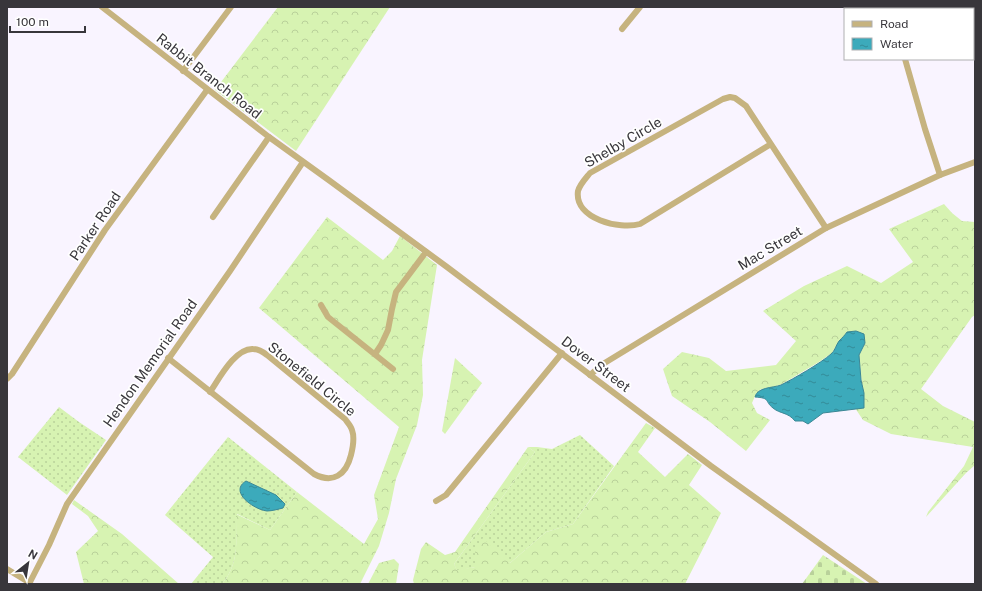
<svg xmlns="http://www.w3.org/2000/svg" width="982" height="591" font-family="'Public Sans',sans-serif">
<defs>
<pattern id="grass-dots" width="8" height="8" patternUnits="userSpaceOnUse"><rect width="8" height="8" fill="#d7f3b2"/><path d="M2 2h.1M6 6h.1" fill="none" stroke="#b9d19a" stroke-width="1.8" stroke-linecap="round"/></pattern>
<pattern id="forest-crowns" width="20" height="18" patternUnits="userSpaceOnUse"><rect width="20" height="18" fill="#d7f3b2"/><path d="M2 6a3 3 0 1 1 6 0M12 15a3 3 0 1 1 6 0" fill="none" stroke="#b9d19a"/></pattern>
<pattern id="cemetery-stones" width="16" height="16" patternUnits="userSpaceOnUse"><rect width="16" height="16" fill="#d7f3b2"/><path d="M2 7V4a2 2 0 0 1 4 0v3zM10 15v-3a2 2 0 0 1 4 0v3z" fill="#b9d19a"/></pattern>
<pattern id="water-ripples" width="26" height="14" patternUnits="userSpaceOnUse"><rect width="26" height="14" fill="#3caabb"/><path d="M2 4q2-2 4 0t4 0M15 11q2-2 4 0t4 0" fill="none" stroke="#338b99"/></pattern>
</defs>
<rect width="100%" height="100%" fill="#f9f4ff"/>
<!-- grass -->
<g fill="url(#grass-dots)">
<path d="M59,407L79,422L106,440L67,495L18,457Z"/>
<path d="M580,435L614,466L573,524L546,532L510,563L475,550V567L457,571L454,564L535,452L528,447H537L552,449Z"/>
<path d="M228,437L297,492L270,530L237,514C236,539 240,563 222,584H191L213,557L165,515Z"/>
</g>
<!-- forest -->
<g fill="url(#forest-crowns)">
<path d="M278,7H390L296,151L215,90Z"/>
<path d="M944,204L952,213L962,221L975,222V315L972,317L921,389L943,406L975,422V465L966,473L926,517L928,512L964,466L973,447L891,434L863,420L855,408L864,407L859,355L865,343L839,341L832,353L819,362L782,384L772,388L761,389L756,394L752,403L757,413L770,420L746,451L710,422L672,396L663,369L682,352L709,358L726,371L776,365L796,341L763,311L804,286L847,266L881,283L913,262L889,229Z"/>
<path d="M327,217L383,260L392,251L400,236L437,265L422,360L423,395L417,425L396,479L389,513L379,546L360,584H222C240,563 236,539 236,514L270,530L297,492L364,544L378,519L374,495L399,427L259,308Z"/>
<path d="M455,358L482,383L445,434L442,431Z"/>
<path d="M646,423L655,428L638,452L665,477L688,454L702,465L689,485L721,513L685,584H414L413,580L421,549L426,542L445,555L455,552L528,447L535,452L454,564L457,570L475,567V550L483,538L510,563L546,532L573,524Z"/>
<path d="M74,500L122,534L179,584H84L76,552L98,531L88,516L72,504Z"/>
<path d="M394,559L399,564L396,584H368L379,563Z"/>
</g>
<!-- cemetery -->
<path fill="url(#cemetery-stones)" d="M823,555L867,584H802Z"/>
<!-- water -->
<g fill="url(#water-ripples)" stroke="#3b8795">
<path d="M856,331L864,334L865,343L859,355L861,380L864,393V408L823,413L808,424L803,421H795C788,412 780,414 773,408C764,401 771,398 755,397C757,387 773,388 781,385C793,379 821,363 831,354C835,351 836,345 839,341C842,338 845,335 847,332Z"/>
<path d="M246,481L276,495L285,504L283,508C279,509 272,511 267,511C255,510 228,492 246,481Z"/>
</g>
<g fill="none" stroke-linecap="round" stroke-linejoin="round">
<!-- minor -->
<g stroke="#c6b37f" stroke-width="6">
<path d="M102,7L269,137L330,181L447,267L711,466L876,584"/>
<path d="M866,7L869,9"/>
<path d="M622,29L640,7"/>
<path d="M905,59L925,129L940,175"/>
<path d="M183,71L231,7"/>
<path d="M771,144L640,224C620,230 574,219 578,191C580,184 586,178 590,173L723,99L730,97L735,98L746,106L826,228"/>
<path d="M213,217L269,137"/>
<path d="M321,305L328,317L393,369"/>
<path d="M375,354L381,345L388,330L392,309L396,292L426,252"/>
<path d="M168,358L314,474C333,484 346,475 351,455C353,447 355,438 352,430C351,426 348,423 345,419L267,355C263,352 258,349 253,349C235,348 219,379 210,392"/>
<path d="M590,375L603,364L826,228L940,175L975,162"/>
<path d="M7,379L12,374L105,230L207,90"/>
<path d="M436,501L446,495L562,353"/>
<path d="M7,569L30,583"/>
<path d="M29,584L49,545L67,504L230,271L303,162"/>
</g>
</g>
<g text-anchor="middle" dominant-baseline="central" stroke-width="3.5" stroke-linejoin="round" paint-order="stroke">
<!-- street labels -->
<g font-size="14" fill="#38363b" stroke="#fff">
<text transform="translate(209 76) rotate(38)">Rabbit Branch Road</text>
<text transform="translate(623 142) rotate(-30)">Shelby Circle</text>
<text transform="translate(95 226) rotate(-56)">Parker Road</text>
<text transform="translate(770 248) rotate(-31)">Mac Street</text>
<text transform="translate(150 363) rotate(-55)">Hendon Memorial Road</text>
<text transform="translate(596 364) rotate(37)">Dover Street</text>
<text transform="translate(312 379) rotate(39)">Stonefield Circle</text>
</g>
</g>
<!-- border -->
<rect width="982" height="591" fill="none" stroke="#38363b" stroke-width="16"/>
<!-- legend -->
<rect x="844" y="8" width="130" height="52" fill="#ffffff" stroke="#afafb1"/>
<rect x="852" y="21" width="20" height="6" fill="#c6b37f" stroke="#afafb1"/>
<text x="880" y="28" font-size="12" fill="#38363b">Road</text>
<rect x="852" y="38" width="20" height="12" fill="url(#water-ripples)" stroke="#afafb1"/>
<text x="880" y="48" font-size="12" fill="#38363b">Water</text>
<!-- north arrow -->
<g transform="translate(28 563) rotate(30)" stroke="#ffffff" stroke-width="3" paint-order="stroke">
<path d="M0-3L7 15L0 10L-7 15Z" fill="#38363b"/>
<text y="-6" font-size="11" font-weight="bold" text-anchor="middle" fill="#38363b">N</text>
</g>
<!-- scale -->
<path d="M10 26v6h75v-6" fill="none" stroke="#38363b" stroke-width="2"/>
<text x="16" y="26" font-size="12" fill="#38363b" stroke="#ffffff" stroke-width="3" paint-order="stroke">100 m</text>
</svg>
